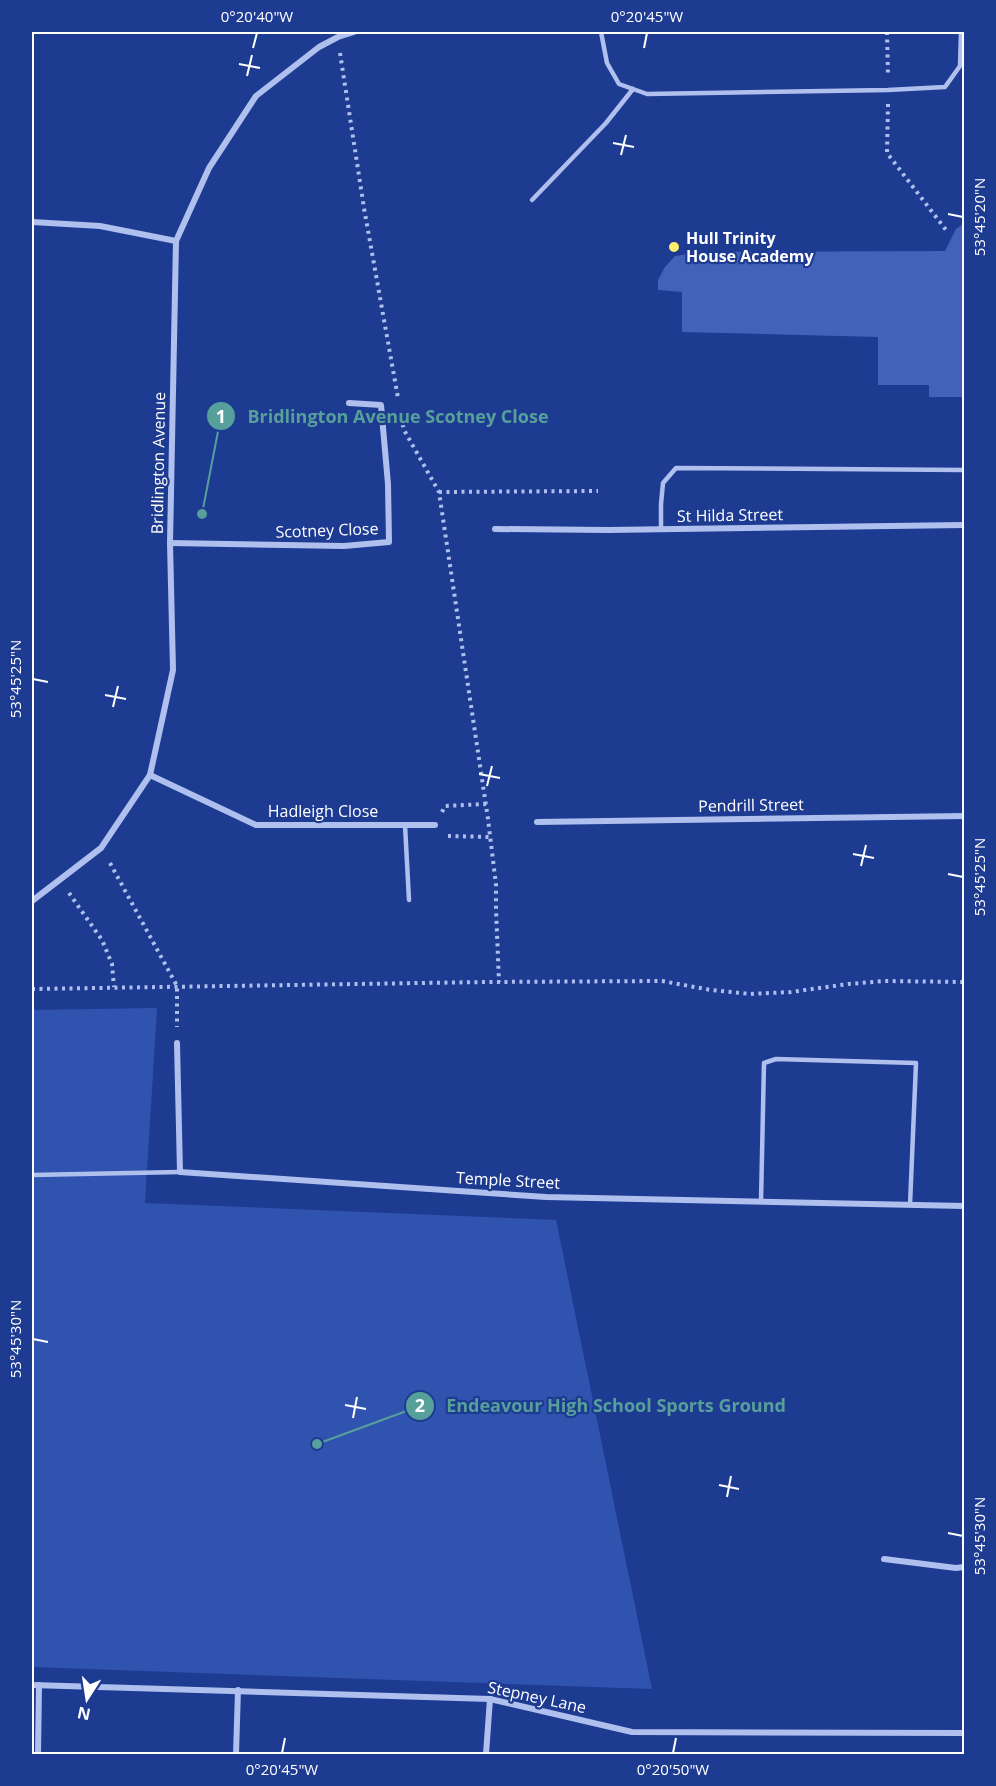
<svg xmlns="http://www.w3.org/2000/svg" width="996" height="1786" font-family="'Open Sans',sans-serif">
<rect width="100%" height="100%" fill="#1e3b92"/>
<!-- green -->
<path fill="#3153b0" d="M157,1008L145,1203L556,1220L652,1689L32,1667V1010Z"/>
<!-- building -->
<path fill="#4261b8" d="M964,223V397H929V385H878V337L682,332V292L658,290V280L665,267L675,256L703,252L945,251L956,229Z"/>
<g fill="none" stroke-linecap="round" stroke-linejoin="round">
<!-- path -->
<g stroke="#afc0ee" stroke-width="4" stroke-dasharray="3 4.5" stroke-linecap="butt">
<path d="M887,32L888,76"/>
<path d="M340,53L364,208L398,398"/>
<path d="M888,104L887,153L946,230"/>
<path d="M401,417L404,430L439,492L488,819L496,885V909L499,982"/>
<path d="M439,492L598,491"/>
<path d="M442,812L445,806L486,804"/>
<path d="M448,836L490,837"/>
<path d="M110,863L177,986V1027"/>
<path d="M69,893L102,940L112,964L114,987"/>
<path d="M32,989L486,982L662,981L711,990L750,994L791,992L848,984L885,981L964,982"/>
</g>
<!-- lane -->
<g stroke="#afc0ee" stroke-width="4.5">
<path d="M601,32L607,63L619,84L647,94L888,90L945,87L960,66L961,32"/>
<path d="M532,200L606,123L633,89"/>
<path d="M661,529V504L663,483L676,468L964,470"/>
<path d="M405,825L409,900"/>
<path d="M32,1175L180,1172"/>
<path d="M761,1201L764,1063L776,1059L916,1063L910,1205"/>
</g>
<!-- street -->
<g stroke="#afc0ee" stroke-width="6">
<path d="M32,222L100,226L176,241"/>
<path d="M495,529L608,530L964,525"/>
<path d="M170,543L344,546L389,542L388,484L381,405L349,403"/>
<path d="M150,775L256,825H435"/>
<path d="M537,822L964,816"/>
<path d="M32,901L101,848L150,775L173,670L170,543L176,241L209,168L256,96L319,47L338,37L354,32"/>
<path d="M177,1043L180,1172L546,1197L964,1206"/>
<path d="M884,1559L956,1568L964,1567"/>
<path d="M32,1685L490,1699L632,1732L964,1733"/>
<path d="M38,1754L39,1685"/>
<path d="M236,1754L238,1690"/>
<path d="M486,1754L490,1699"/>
</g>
</g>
<!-- ticks -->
<path fill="none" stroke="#fff" stroke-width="2" d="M253,48L257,33M644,48L647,33M239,64L260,68M247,76L252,55M613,143L634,147M621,155L626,135M948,214L963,217M33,679L48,682M105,695L126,699M113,707L118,686M479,774L500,778M487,786L492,766M853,854L874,858M861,866L866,845M948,874L963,877M33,1339L48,1342M345,1405L366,1409M353,1418L357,1397M719,1485L739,1489M727,1497L731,1476M948,1533L963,1536M282,1753L285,1738M673,1753L676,1738"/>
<!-- markers -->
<circle fill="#fdee6e" stroke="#1e3b92" stroke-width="2" cx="674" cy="247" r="6"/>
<g text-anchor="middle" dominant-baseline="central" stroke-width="4.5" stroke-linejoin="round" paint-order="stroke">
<!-- poi labels -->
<g font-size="16" font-weight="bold" fill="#fff" stroke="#1e3b92" text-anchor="start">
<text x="686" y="238">Hull Trinity<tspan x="686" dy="18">House Academy</tspan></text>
</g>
<!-- street labels -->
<g font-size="16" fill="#fff" stroke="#1e3b92">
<text transform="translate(158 463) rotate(-89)">Bridlington Avenue</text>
<text transform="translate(730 515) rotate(-1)">St Hilda Street</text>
<text transform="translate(327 530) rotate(-2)">Scotney Close</text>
<text transform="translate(751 805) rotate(-1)">Pendrill Street</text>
<text x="323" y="811">Hadleigh Close</text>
<text transform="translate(508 1180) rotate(3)">Temple Street</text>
<text transform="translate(537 1697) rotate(12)">Stepney Lane</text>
</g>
</g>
<!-- callouts -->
<path fill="none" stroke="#579f9a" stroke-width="2" d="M202 514L221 416M317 1444L420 1406"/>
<g fill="#579f9a" stroke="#1e3b92" stroke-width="2">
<circle cx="202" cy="514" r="6"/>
<circle cx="317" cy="1444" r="6"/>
<circle cx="221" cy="416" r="15"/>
<circle cx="420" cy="1406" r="15"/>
</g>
<g font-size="18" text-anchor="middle" font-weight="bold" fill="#fff">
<text x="221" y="423">1</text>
<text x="420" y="1412">2</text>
</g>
<g font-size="18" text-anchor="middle" font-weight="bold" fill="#579f9a" stroke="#1e3b92" stroke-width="4.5" stroke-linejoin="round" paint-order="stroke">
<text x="398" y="423">Bridlington Avenue Scotney Close</text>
<text x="616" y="1412">Endeavour High School Sports Ground</text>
</g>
<!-- border -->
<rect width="996" height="1786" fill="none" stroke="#1e3b92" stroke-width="66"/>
<!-- north arrow -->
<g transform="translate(87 1699) rotate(192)" stroke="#1e3b92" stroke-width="4.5" paint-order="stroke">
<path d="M0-4.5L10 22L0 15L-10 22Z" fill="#ffffff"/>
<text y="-9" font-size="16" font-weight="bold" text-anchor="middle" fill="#ffffff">N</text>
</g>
<rect x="33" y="33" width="930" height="1720" fill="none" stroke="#fff" stroke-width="2"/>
<g font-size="15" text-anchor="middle" fill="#fff">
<text x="257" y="22">0°20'40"W</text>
<text x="647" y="22">0°20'45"W</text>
<text transform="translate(980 217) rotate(-90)" y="5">53°45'20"N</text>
<text transform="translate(16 679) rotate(-90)" y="5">53°45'25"N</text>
<text transform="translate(980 877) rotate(-90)" y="5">53°45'25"N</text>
<text transform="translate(16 1339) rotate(-90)" y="5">53°45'30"N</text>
<text transform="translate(980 1536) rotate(-90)" y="5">53°45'30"N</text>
<text x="282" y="1775">0°20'45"W</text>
<text x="673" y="1775">0°20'50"W</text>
</g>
</svg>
